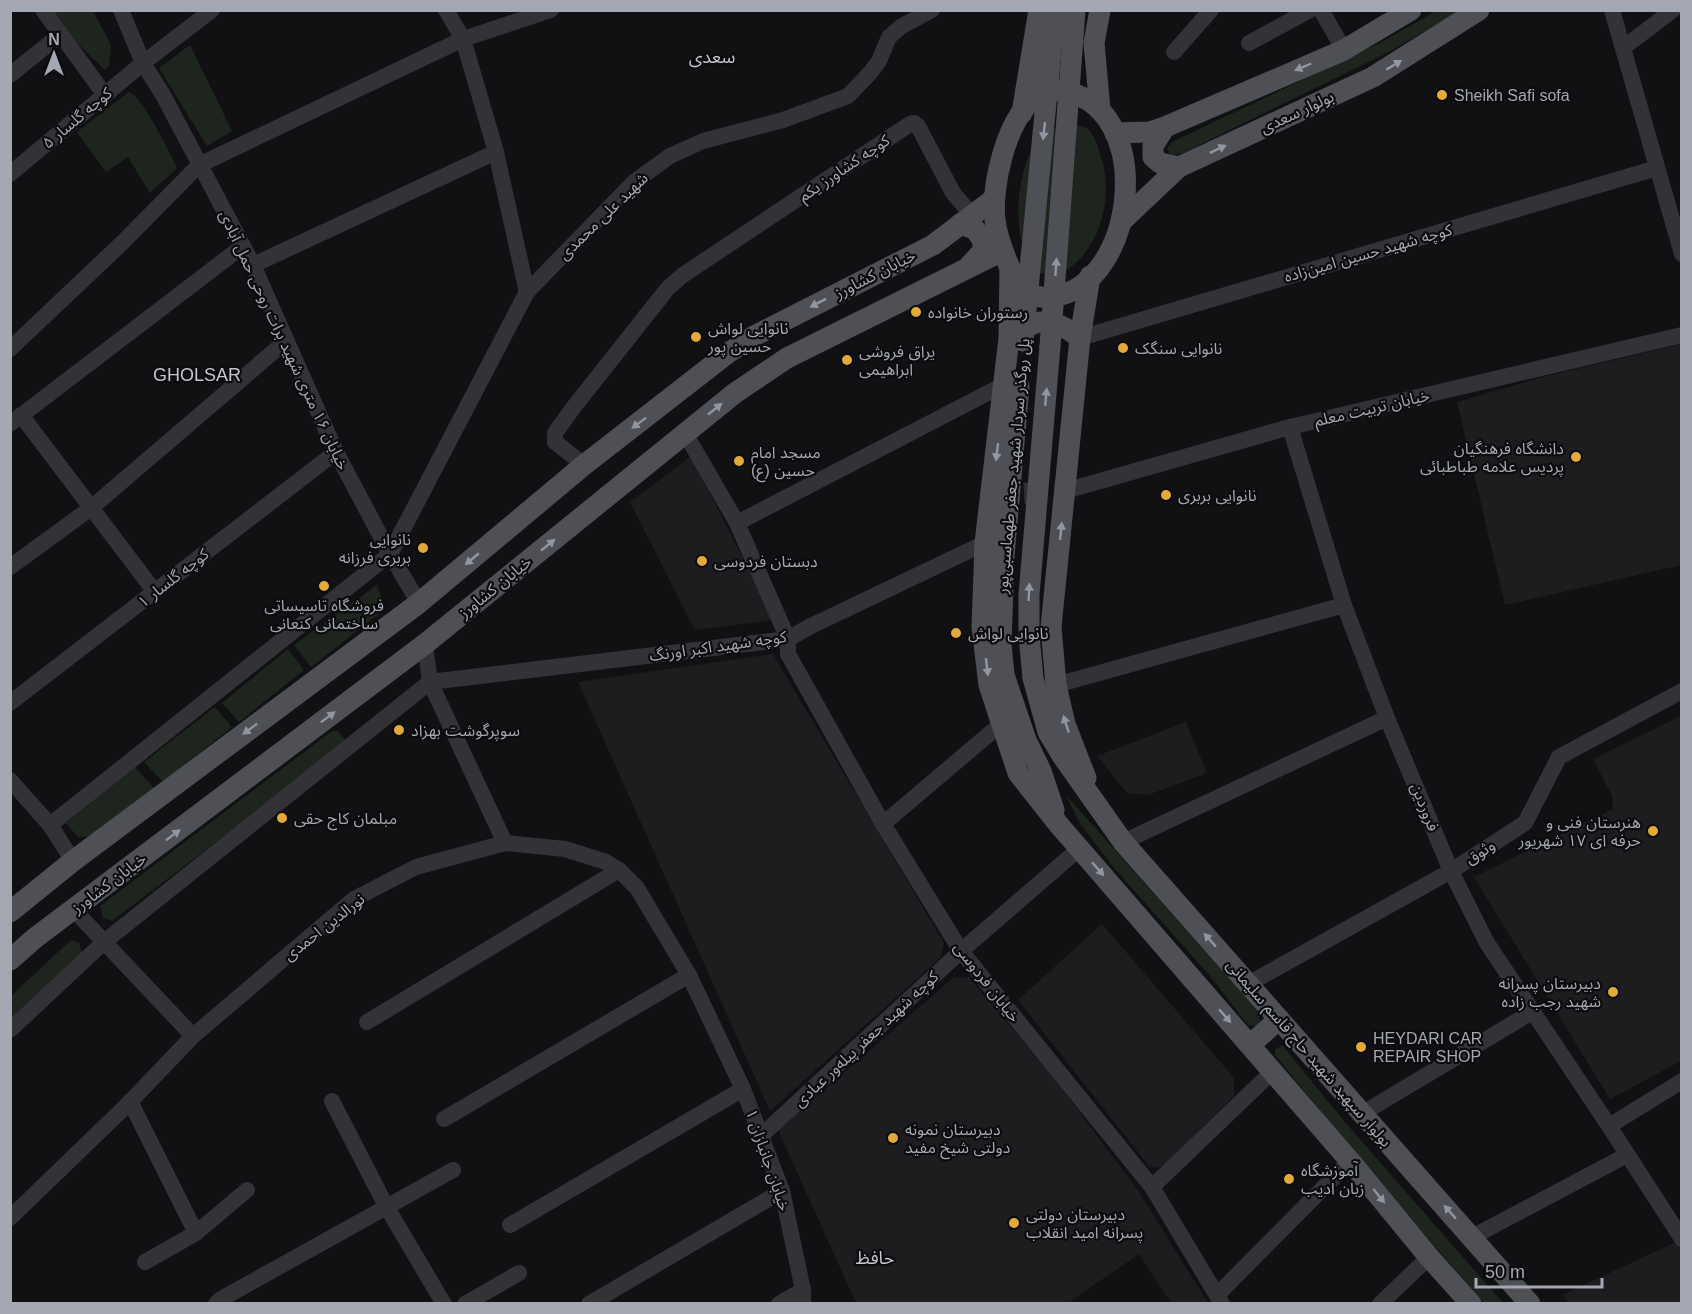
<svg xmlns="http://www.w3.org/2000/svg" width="1692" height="1314" font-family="Arial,'Noto Sans Arabic',sans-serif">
<rect width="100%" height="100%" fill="#111113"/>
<!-- built -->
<g fill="#1d1d1f">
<path d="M1681,344V565L1505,605L1457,402L1543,377Z"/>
<path d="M691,456L774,620L695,630L630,502Z"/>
<path d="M773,654L944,943L941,957L770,1111L578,682Z"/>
<path d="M1681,716V1061L1610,1099L1474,877L1613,809L1612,796L1593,759Z"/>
<path d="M1186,722L1207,773L1148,795L1127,793L1097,756Z"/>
<path d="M1102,924L1234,1078V1096L1163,1166L1156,1168L1149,1166L1018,1000Z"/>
<path d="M969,977L1058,1083L1139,1192L1208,1303H1171L1139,1254L1068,1303H856L778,1130L953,978Z"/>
<path d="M1678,1241L1681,1247V1303H1570L1562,1295Z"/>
</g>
<!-- green -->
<g fill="#1e251f">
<path d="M51,11H93L111,45L109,66L105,70L76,42Z"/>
<path d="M1436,11H1460L1387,53L1183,153L1170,155L1167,148L1172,142L1380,43Z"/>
<path d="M190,45L232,131L207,146L159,68Z"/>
<path d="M129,92C144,98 169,152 177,168L150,193L128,157L106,172L77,132Z"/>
<path d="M1063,125C1072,125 1082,124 1089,130C1094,136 1097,144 1099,151C1104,164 1106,178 1106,192C1105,222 1090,259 1061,273C1055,276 1046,274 1039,273C1034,264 1027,254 1023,244C1014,223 1019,172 1031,152C1038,140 1050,130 1063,125Z"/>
<path d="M377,585L385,609L311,667L294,645Z"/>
<path d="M288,649L304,670L239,722L222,703Z"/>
<path d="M215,707L232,727L163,782L144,762Z"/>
<path d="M332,731H338L345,740L342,746L112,921L103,918L100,906Z"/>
<path d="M135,767L154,788L94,833L86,837H78L66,823Z"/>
<path d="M1065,794L1258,1011L1260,1021L1256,1026L1248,1025L1210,976L1115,869L1081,825Z"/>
<path d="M71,940L79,943L82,953L11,1018V996Z"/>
<path d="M1282,1045L1344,1121L1503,1303H1484L1370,1171L1275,1055V1050Z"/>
</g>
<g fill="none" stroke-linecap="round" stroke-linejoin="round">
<!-- major-tunnel -->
<path stroke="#2e2f33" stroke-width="21" stroke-dasharray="21 10" stroke-linecap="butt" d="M993,495L1065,491"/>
<!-- minor -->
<g stroke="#333337" stroke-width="16">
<path d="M43,10L105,95"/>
<path d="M121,10L143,63L163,95L253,265L336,452L390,554L419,603"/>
<path d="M446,10L463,39L496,152L527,292"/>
<path d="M1321,10L1344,50"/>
<path d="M1612,10L1682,254"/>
<path d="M1249,43L1310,10"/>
<path d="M1623,48L1673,10"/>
<path d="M1174,52L1211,10"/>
<path d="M10,75L61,34"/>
<path d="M10,174L143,63L212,10"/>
<path d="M253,265L496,152"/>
<path d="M1080,338L1657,168"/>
<path d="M10,349L122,243L199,165L463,39L551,10"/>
<path d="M21,415L155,592"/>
<path d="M10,424L243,246"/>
<path d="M1290,427L1344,605L1387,718L1451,871L1487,943L1609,1126L1682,1239"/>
<path d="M685,433L737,523L788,639V654L883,824L961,951L1152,1187L1222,1304"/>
<path d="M584,465L555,442V433L573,408L668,288L683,275L910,124L914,123L918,126L953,193L973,216"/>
<path d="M1065,491L1290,427L1682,335"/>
<path d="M737,523L1005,384"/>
<path d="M10,567L91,508L286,341"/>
<path d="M425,644L430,682L505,843"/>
<path d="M1056,685L1344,605"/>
<path d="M10,703L336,452"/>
<path d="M10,780L50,825L73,861"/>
<path d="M883,824L1001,724"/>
<path d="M50,825L390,554L527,292L634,182L670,156L703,141L783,120L848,96L870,73L879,61L889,37L902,26L932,10"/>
<path d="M1123,842L1387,718"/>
<path d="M74,910L193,1036"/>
<path d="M1248,984L1451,871L1525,823L1559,757L1682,691"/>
<path d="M367,1022L619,870"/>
<path d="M10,1030L104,942L430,682L788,639L809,627L985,543"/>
<path d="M130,1101L196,1233L145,1262"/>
<path d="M332,1101L386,1206L444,1304"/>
<path d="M1363,1113L1532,1012"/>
<path d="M444,1119L689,975"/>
<path d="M1609,1126L1682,1081"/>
<path d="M762,1135L961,951L1080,848"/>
<path d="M1152,1187L1272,1072"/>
<path d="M10,1218L127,1105L193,1036L354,899L416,867L505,843L565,849L606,862L619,870L637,888L689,975L743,1089L782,1191L803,1290V1304"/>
<path d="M510,1225L743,1089"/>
<path d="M196,1233L247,1190"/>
<path d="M1472,1237L1627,1155"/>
<path d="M1217,1295L1350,1161"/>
<path d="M216,1304L221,1299L453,1170"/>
<path d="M465,1304L519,1273"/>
<path d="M589,1304L782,1191"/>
<path d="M779,1304L803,1290"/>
<path d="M1380,1304L1429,1257"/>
</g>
<!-- major -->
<g stroke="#4f5056" stroke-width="21">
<path d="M1100,10L1094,43L1100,110"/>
<path d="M1056,90C1163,99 1137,303 1041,297C1024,295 1016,282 1010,268C1003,252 997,237 995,220C991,186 1006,120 1035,98C1041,94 1048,92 1056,90Z"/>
<path d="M1022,113L1039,10"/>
<path d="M1165,127L1153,146V157L1160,163L1179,167"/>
<path d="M1115,133L1150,132L1165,127L1344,50L1411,10"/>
<path d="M1122,221L1179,167L1373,77L1479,10"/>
<path d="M960,224L975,229L983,241V251L968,267"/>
<path d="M1010,268L1009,338L985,543L982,627L989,685L1018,773L1059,825L1350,1161L1429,1257L1471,1304"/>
<path d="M1012,337C1038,315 1054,318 1080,338"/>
<path d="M1050,346L1029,595V636L1033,678L1048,732L1063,757L1123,842L1530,1304"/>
<path d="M1019,386L1004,556L1001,644L1004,675L1026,740L1041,771L1054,810"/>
<path d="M1086,778L1065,724L1056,685L1051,627L1080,338L1090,276"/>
<path d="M10,912L73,861L419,603L584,465L728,353L754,336L933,245L994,199"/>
<path d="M10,960L35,938L425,644L735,393L787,358L1002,251"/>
<path d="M1250,1045L1279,1019"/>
</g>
<!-- major-bridge -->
<g stroke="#4f5056" stroke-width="21">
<path d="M1023,341L1055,10"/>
<path d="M1050,346L1075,10"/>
</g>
</g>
<!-- one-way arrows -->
<defs><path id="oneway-solid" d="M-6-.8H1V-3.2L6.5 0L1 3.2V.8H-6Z" transform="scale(1.5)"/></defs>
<g fill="#9396a0">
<use href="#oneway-solid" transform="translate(1394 65) rotate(-31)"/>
<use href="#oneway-solid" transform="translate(1303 67) rotate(157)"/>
<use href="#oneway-solid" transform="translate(1044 131) rotate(96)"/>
<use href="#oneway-solid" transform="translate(1218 149) rotate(-25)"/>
<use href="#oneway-solid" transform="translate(1056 267) rotate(-86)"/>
<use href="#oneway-solid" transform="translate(818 303) rotate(153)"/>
<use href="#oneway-solid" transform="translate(1046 397) rotate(-85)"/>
<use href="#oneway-solid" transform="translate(715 409) rotate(-39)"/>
<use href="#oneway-solid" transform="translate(639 423) rotate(143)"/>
<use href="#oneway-solid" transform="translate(997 452) rotate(97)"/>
<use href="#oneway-solid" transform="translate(1061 531) rotate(-84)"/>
<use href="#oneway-solid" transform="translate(548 545) rotate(-39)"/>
<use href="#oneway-solid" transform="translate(472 559) rotate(140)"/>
<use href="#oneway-solid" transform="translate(1029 592) rotate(-87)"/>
<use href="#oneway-solid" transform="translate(987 667) rotate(83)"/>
<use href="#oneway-solid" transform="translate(328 717) rotate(-37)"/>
<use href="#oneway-solid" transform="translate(1066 724) rotate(-108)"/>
<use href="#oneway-solid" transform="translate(250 729) rotate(143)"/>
<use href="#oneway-solid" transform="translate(173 835) rotate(-37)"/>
<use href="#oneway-solid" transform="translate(1098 869) rotate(49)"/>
<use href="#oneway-solid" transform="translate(1210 940) rotate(-131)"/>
<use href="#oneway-solid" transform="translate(1225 1016) rotate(49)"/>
<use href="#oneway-solid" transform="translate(1379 1196) rotate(51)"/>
<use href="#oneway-solid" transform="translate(1450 1212) rotate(-131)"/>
</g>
<!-- markers -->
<g fill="#e3a939" stroke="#0c0c0e" stroke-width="2">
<circle cx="1442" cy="95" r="6"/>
<circle cx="916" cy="312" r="6"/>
<circle cx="696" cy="337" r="6"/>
<circle cx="1123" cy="348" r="6"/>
<circle cx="847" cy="360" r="6"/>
<circle cx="1576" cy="457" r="6"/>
<circle cx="739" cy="461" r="6"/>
<circle cx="1166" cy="495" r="6"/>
<circle cx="423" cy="548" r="6"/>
<circle cx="702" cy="561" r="6"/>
<circle cx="324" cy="586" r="6"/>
<circle cx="956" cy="633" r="6"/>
<circle cx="399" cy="730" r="6"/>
<circle cx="282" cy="818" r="6"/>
<circle cx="1653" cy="831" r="6"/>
<circle cx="1613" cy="992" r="6"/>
<circle cx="1361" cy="1047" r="6"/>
<circle cx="893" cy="1138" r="6"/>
<circle cx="1289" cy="1179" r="6"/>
<circle cx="1014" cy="1223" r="6"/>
</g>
<g text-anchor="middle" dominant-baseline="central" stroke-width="4.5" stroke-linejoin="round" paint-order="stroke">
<!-- poi labels -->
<g font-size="16" fill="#a4a8b2" stroke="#0c0c0e" text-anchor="start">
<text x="1454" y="95">Sheikh Safi sofa</text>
<text x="928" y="312">رستوران خانواده</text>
<text x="708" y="328">نانوایی لواش<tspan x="708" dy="18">حسین پور</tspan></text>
<text x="1135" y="348">نانوایی سنگک</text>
<text x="859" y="351">یراق فروشی<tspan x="859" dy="18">ابراهیمی</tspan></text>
<text x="1564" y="448" text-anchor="end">دانشگاه فرهنگیان<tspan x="1564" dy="18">پردیس علامه طباطبائی</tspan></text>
<text x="751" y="452">مسجد امام<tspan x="751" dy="18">حسین (ع)</tspan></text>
<text x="1178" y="495">نانوایی بربری</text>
<text x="411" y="539" text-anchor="end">نانوایی<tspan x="411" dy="18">بربری فرزانه</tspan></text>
<text x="714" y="561">دبستان فردوسی</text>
<text x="324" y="605" text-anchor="middle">فروشگاه تاسیساتی<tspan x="324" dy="18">ساختمانی کنعانی</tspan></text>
<text x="968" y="633">نانوایی لواش</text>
<text x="411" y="730">سوپرگوشت بهزاد</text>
<text x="294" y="818">مبلمان کاج حقی</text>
<text x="1641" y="822" text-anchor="end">هنرستان فنی و<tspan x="1641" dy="18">حرفه ای ۱۷ شهریور</tspan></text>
<text x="1601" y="983" text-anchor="end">دبیرستان پسرانه<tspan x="1601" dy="18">شهید رجب زاده</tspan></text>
<text x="1373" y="1038">HEYDARI CAR<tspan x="1373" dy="18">REPAIR SHOP</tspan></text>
<text x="905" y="1129">دبیرستان نمونه<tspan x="905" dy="18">دولتی شیخ مفید</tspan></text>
<text x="1301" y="1170">آموزشگاه<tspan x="1301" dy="18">زبان ادیب</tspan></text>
<text x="1026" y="1214">دبیرستان دولتی<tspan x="1026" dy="18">پسرانه امید انقلاب</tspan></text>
</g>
<!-- street labels -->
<g font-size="16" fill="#a4a8b2" stroke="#0c0c0e">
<text transform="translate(1297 112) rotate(-25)">بولوار سعدی</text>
<text transform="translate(77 118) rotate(-40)">کوچه گلسار ۵</text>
<text transform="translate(844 168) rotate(-34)">کوچه کشاورز یکم</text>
<text transform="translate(603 216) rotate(-44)">شهید علی محمدی</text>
<text transform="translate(1368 253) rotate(-16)">کوچه شهید حسین امین‌زاده</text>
<text transform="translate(875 274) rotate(-27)">خیابان کشاورز</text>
<text transform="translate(284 340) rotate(65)">خیابان ۱۶ متری شهید برات روحی حمل آبادی</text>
<text transform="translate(1372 408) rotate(-13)">خیابان تربیت معلم</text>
<text transform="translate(1013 466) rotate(-85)">پل روگذر سردار شهید جعفر طهماسبی‌پور</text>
<text transform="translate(173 578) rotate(-38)">کوچه گلسار ۱</text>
<text transform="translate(495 587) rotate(-39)">خیابان کشاورز</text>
<text transform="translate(718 646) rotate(-8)">کوچه شهید اکبر اورنگ</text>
<text transform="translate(1425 807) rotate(68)">فروردین</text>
<text transform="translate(1480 852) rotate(-33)">وثوق</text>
<text transform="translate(109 883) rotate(-37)">خیابان کشاورز</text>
<text transform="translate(324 927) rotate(-38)">نورالدین احمدی</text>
<text transform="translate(987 982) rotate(52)">خیابان فردوسی</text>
<text transform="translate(866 1039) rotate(-43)">کوچه شهید جعفر پیله‌ور عبادی</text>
<text transform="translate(1309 1053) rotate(49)">بولوار سپهبد شهید حاج قاسم سلیمانی</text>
<text transform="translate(768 1160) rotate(71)">خیابان جانبازان ۱</text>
</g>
<!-- neighbourhood labels -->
<g font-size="18" fill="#c4c7cf" stroke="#0c0c0e">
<text x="712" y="57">سعدی</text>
<text x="197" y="375">GHOLSAR</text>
<text x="875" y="1258">حافظ</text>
</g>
</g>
<!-- border -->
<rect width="1692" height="1314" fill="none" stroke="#a4a8b2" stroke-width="24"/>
<!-- north arrow -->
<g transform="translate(54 54)" stroke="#0c0c0e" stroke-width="4.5" paint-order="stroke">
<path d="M0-4.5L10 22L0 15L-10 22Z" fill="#a4a8b2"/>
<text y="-9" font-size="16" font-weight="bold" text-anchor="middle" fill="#a4a8b2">N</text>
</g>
<!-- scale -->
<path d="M1476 1278v9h126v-9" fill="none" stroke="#a4a8b2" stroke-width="3"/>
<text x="1485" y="1278" font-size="18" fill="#a4a8b2" stroke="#0c0c0e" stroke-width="4.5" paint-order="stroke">50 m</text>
</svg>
